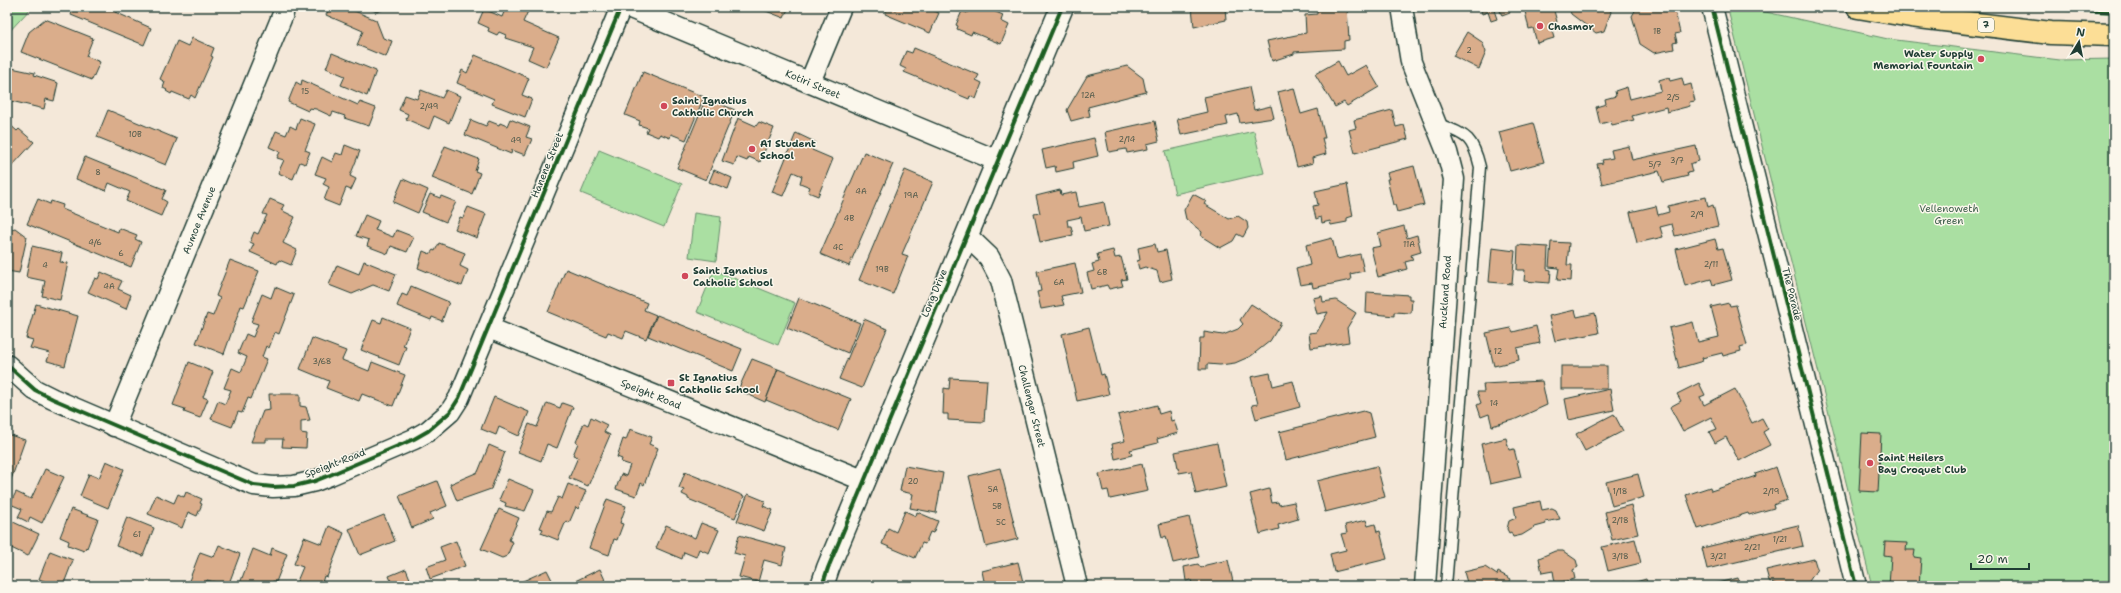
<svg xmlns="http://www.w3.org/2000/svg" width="2121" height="593" font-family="'Shantell Sans',sans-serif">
<rect width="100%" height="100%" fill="#f4e8d9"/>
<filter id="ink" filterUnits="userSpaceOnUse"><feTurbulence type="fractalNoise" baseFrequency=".025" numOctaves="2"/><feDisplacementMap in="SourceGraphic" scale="8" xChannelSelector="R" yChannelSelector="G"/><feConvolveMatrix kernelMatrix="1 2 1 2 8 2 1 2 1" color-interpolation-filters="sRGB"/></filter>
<g filter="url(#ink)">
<!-- green -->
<g fill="#aadfa2" stroke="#648e6b">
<path d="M7,7H32L7,34Z"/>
<path d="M1731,7H1743L1888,39L2060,60L2114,59V586H1872L1729,14Z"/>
<path d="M1254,131L1264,173L1175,194L1165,151Z"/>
<path d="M599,150L682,184L664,227L581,193Z"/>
<path d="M694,213L721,217L716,261L689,257Z"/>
<path d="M714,270L795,303L778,345L697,312Z"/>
</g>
<!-- building -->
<g fill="#daad8b" stroke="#1f3d34">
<path d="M74,7H117L115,12L151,28L144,45L71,15Z"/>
<path d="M330,7H345L376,20L383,38L392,41L386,57L357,45L363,31L326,15Z"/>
<path d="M366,7H389L377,12Z"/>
<path d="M506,7H523L529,9L523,22L559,38L546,67L528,59L533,47L505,38L506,35L499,32L497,35L488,31L489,28L478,23L484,9L502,17Z"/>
<path d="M720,7H729L728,10Z"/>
<path d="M761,7H789L784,18L761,9Z"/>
<path d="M888,7L896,10L897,7H925L939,13L930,33L885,14Z"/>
<path d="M970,7H992L991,10L1003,15L1001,21L1009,25L1001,44L972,32L971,35L957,29L958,26L956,25L962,11L967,13Z"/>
<path d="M1192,7H1225L1226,20L1194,27Z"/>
<path d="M1480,7H1507L1510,13L1502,16L1499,8L1494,10L1497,19L1491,21L1488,12L1482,14Z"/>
<path d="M1524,7H1553L1557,22L1550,24L1554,38L1537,43L1533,28L1529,29Z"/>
<path d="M1569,7H1609L1611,12L1604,31L1596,33L1571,14Z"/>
<path d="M1637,7H1674L1680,33L1675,34L1677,42L1673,43L1674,49L1654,53L1640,44L1632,16Z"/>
<path d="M1347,8L1349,40L1344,41V49L1294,52V54L1272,61L1267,41L1306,33L1305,15L1317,14V10Z"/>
<path d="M45,19L93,38L86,56L100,62L92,80L21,52L29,32Z"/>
<path d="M1467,32L1482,42L1486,52L1479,69L1453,56Z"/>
<path d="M192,38L214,48L211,56L213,57L195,98L191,95L189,99L172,92L171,94L166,91L167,90L163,88L165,82L160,79L177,41L188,46Z"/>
<path d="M914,48L979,75L976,80L982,83L976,99L970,96L969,99L904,72L906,69L900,66L906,51L912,53Z"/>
<path d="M332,53L376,71L367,96L341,85L345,76L326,68Z"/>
<path d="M475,55L529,78L522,95L532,99L525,117L492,104L494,99L457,83L462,70L467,73Z"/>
<path d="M1338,61L1346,76L1366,65L1379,87L1347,106L1344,102L1335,107L1315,74Z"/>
<path d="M1127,66L1143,78L1146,92L1088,107L1090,116L1071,121L1067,110L1087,76Z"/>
<path d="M7,67L35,73L34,75L58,83L54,101L46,99L44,109L7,100Z"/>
<path d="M643,72L704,97L686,140L671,134L670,138L660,134L658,137L646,132L648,128L639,125L640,121L625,115Z"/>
<path d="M1669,77L1670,81L1682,78L1684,86L1691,84L1695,101L1689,102L1690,106L1667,112L1666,107L1632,116L1634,120L1612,125L1611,121L1600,124L1596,107L1606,104L1605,99L1616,96L1615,91L1627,87L1630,99L1661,91L1659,80Z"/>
<path d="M302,80L358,105L360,102L376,108L369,126L344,118L345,116L333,112L331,116L316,109L309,108L308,111L288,102L296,82L301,85Z"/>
<path d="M1249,87L1254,110L1271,106L1274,118L1240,123L1238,114L1226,117L1228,125L1181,135L1177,119L1207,112L1204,97Z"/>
<path d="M1294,88L1301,114L1318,109L1325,138H1322L1326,154L1312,158L1313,163L1297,167L1278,92Z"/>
<path d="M421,90L442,98L446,90L460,96L449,123L434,116L429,129L406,119L408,114L399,110L405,95L417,99Z"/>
<path d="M706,98L735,110L706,180L677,168Z"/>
<path d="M108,110L177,139L166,165L97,137Z"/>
<path d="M1392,110L1396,127L1404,125L1408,139L1355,153L1349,130L1356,128L1354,120Z"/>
<path d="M300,118L315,124L305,150L310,152L305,164L300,162L293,179L278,173L284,160L277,158L280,152L269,147L276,131L286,135L290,126L296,129Z"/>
<path d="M738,118L756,126L759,122L774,128L760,162L749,157L747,161L737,157L734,165L722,161Z"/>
<path d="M510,119L530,127L526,137L532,139L525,155L512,150L511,154L465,135L471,120L486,126L489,121L499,125L500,123L507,126Z"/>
<path d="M1155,121L1159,141L1147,144L1148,149L1127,153L1126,149L1109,152L1105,132Z"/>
<path d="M7,122L17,131L19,129L34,142L12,166L7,162Z"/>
<path d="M1533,123L1544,162L1510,171L1499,132Z"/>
<path d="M796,133L815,142L812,150L833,159L818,196L808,192L810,187L800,183L802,176L793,172L783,196L772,192Z"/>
<path d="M1094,138L1098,156L1073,162L1074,168L1056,172L1055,166L1046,168L1042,150Z"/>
<path d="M345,145L360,151L350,176L356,179L351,190L346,188L339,206L324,200L329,187L323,184L326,178L315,174L322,157L332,162L336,153L342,155Z"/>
<path d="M445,146L479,159L475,171L480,173L472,194L432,178Z"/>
<path d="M1629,146L1632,160L1696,146L1699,161L1690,164L1692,172L1687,173L1688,176L1663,182L1659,171L1602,184L1597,164L1603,163L1602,160L1613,158L1611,150Z"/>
<path d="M864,152L893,164L849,266L820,254Z"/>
<path d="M85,157L166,190L162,199L167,202L161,216L126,201L130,192L109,183L106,191L76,179Z"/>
<path d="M1414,166L1424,205L1397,212L1395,205H1393L1387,179H1389L1387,173Z"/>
<path d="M714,170L732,178L728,189L709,182Z"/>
<path d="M905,170L933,182L902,254L908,256L893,294L859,280Z"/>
<path d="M403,179L428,190L418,213L393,202Z"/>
<path d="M1347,184L1353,216L1347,218V222L1331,225L1330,221L1322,223L1321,217L1316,219L1313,206L1318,205L1315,191Z"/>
<path d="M1060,190L1061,195L1076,192L1079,207L1104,202L1109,226L1084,231L1081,217L1067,220L1068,226H1071L1073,235L1040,242L1034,214L1040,213L1036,196Z"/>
<path d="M430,194L440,198L441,196L456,202L446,222L422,212Z"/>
<path d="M1193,194L1206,201L1204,204L1229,219L1238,216L1247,222L1248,228L1243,237L1237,234L1233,241L1220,248L1201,236L1202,232L1186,219L1184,210Z"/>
<path d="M1706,197L1708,207L1713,205L1718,226L1675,236L1672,224L1660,227L1663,237L1637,243L1630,212L1656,206L1658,215L1669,212L1668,206Z"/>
<path d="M38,199L50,204L51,201L63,205L62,209L118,232L119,228L137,235L135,239L141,242L131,267L27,224Z"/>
<path d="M270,199L284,205L281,210L295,217L283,243L297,250L291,265L279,260L277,264L250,252L254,244L250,242L254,232L258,234L267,215L263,214Z"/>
<path d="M468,207L486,214L477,238L455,229L460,217L463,218Z"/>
<path d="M365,215L379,221L375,230L393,237L396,230L414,237L407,252L391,246L388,254L367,246L369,240L356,236Z"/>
<path d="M1404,226L1407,238L1417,235L1421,252L1411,255L1413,260L1405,262L1407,269L1378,277L1371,248L1381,246L1378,233Z"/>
<path d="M15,228L27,237L19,273L7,271V231Z"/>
<path d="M1332,238L1337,259L1360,254L1364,271L1350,274L1351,280L1313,288L1312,283L1300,285L1296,269L1310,265L1306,245Z"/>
<path d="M1715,239L1718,249L1723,248L1732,280L1713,285L1711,279L1685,286L1676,249Z"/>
<path d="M1551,242L1569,243L1567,265H1572L1571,281L1557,280L1559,268L1549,267Z"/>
<path d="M439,243L465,253L460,266L468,270L462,286L418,268L423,251L430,254L433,250L435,251Z"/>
<path d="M1155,244L1157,252L1166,250L1172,279L1160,282L1157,271L1145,267L1139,269L1137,261L1140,260L1138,248Z"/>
<path d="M1518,245L1548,247L1547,269L1551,270L1550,283L1524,281L1525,270H1517Z"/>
<path d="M32,246L62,253L60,262L68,263L60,300L42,296L45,281L26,277Z"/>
<path d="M1492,248L1515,251L1512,284L1489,282Z"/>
<path d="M1113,250L1115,258L1121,257L1127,279L1121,280L1123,286L1109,289L1107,285L1091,289L1087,273L1094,271L1092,264L1099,262L1097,254Z"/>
<path d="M230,260L259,271L244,307L241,306L224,354L196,343L207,314L213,316L220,298L216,296Z"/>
<path d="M364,261L396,274L389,291L373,285L352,294L329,285L337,265L359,274Z"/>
<path d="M1075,263L1081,292L1061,296L1064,305L1041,309L1037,292L1041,291L1037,271Z"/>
<path d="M566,269L647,303L644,310L656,315L646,339L626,331L623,338L608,332L606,336L548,312Z"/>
<path d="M101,272L122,281L118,289L131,295L126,309L88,292L95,278L98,279Z"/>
<path d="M411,286L449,302L442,321L432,317L431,320L397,306L402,294L407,296Z"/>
<path d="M275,287L294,295L279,334L275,332L269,348L266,346L262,357L267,359L251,399L248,398L242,413L238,412L232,427L211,419L218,401L225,404L231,390L224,388L232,368L241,372L247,357L238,353L246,334L253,337L258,324L251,322L262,294L271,298Z"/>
<path d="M1367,292L1409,295V299H1412L1411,313L1394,312V316L1366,313Z"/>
<path d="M1322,296L1323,302L1336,300L1356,313L1347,328L1349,342L1311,348L1309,333L1317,332L1328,312L1317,314L1313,298Z"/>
<path d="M799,298L860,323L848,353L787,328Z"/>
<path d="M1729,303L1730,306L1736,305L1747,345L1740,347L1741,351L1723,356L1722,353L1702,358L1703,361L1679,368L1669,328L1693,322L1698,342L1719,337L1711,307Z"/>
<path d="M36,304L78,316L65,366L47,361L50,353L30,348L33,340L26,338Z"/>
<path d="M1251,304L1281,323L1270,341L1251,356L1235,363L1220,365L1207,364V369H1199L1200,338H1204V332L1223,335L1238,329L1243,324L1240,320Z"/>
<path d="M1575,310L1577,317L1595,313L1599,333L1555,341L1549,316Z"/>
<path d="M657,315L742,349L733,371L648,336Z"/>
<path d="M383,317L410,328L403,346L406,347L399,365L361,350L373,320L381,323Z"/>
<path d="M864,319L887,329L862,388L839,379Z"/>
<path d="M1536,326L1540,343L1517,348L1519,360L1494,366L1486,333L1511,328L1513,332Z"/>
<path d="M1089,327L1101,375L1104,374L1109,394L1077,401L1062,334Z"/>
<path d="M312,338L346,351L342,360L369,371L372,362L405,375L393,406L362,394L359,401L326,388L329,381L300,369Z"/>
<path d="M752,359L778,369L765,402L738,390Z"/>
<path d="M189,362L213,372L203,397L208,399L200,418L184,412L185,409L173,405Z"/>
<rect x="1561" y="366" width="46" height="23"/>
<path d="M778,369L851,399L838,430L766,400Z"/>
<path d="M1270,373L1273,386L1293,381L1300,407L1256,419L1252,405L1258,404L1251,377Z"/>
<path d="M950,378L987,380L984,422L948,420V414H943L944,388L949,389Z"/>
<path d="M1542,381L1547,405L1516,419L1492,426L1489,414L1481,417L1477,405L1481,403L1477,392H1484L1483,384Z"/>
<path d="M1699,383L1705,395L1700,397L1704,405L1735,389L1752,423L1762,418L1768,429L1763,432L1770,445L1739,461L1726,437L1715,443L1709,432L1717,429L1711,417L1683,431L1670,407L1681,401L1677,394Z"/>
<path d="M1610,389L1614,410L1569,420L1565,399Z"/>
<path d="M269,394H300V406L306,407L310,420L301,421V433L307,434L306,448L282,447L283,439H266V442H251L263,411L270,410Z"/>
<path d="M494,397L529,412L519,436L499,427L496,435L481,429Z"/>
<path d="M547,403L560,408L562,403L573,407L557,448L547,444L541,461L518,452L529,424L537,427Z"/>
<path d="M1157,405L1159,414L1169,411L1171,421L1174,420L1178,433L1157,439L1158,443L1130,450L1132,455L1115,459L1112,444L1125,441L1118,415Z"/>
<path d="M1363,411L1369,413L1375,437L1286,460L1279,432Z"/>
<path d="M1614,414L1623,431L1585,451L1576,434Z"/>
<path d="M591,417L607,425L604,432L610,435L588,486L569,478L578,457L573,455L578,443L576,442L584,423L588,425Z"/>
<path d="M630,429L652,437L649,444L658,448L644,485L641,483L636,496L616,489L621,474L626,476L630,465L621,462L622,459L617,457L623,439L626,440Z"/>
<path d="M1862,433L1881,434L1878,492L1859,491Z"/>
<path d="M7,434L25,440L7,491Z"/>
<path d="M1506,438L1509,450L1514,449L1521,477L1490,484L1481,444Z"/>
<path d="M1217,443L1226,487L1196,494L1191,471L1179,473L1175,452Z"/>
<path d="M489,445L505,452L491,489L457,501L450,484L478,472Z"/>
<path d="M106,461L124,469L108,508L80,496L89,474L99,478Z"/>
<path d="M1142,464L1148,491L1110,499L1108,490L1103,491L1099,474Z"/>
<path d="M905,466L943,473L936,513L910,508L913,494L900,491Z"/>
<path d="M1377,466L1385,497L1325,512L1317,481Z"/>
<path d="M1776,467L1787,500L1773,505L1774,508L1749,515L1748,513L1698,529L1686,495L1710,487L1711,491L1756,476L1755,474Z"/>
<path d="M1000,468L1018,539L986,547L969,476Z"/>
<path d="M45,469L64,477L42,523L30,517L28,522L18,517L22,509L10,504L16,492L31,499Z"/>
<path d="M685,472L744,496L735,518L688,499V497L682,494L684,490L679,488Z"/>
<path d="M1638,474L1644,497L1612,506L1606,482Z"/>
<path d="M508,479L534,490L525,511L505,506L506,503L499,500Z"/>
<path d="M437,481L447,506L430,513L433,519L412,528L399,496Z"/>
<path d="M568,484L586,491L578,509L576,507L569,523L566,521L558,540L541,533L543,529L540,528L547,511L551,512L558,497L562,499Z"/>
<path d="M1269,489L1272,503L1278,502L1279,505L1294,502L1298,519L1278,525L1279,529L1260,534L1250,494Z"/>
<path d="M186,492L202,499L200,503L202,504L197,516L188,512L182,528L148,514L156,495L174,503L178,494L184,497Z"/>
<path d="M748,494L765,501L763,506L773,510L764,531L737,521Z"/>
<path d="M607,499L626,506L620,523L623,524L617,540L614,539L609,555L589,548Z"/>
<path d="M1540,501L1542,510L1552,508L1556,510L1560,519L1545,522L1546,524L1535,527L1522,535L1513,537L1511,532L1509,533L1507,529L1509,521L1516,518L1514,507Z"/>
<path d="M1631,505L1638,534L1612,540L1605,512Z"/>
<path d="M71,509L98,519L87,548L86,547L84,551L68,545L69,541L60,537Z"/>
<path d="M499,509L519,518L509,540L513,542L507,556L502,558L481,549Z"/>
<path d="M905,511L916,516L917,512L938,521L933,533L930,532L925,544L922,543L915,558L882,544L888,528L896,532Z"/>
<path d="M384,515L395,541L360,555L349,529Z"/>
<path d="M127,517L154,528L143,556L116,546Z"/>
<path d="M1189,517L1199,557L1173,563L1166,536L1162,538L1159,524Z"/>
<path d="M1366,520L1368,526L1375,524L1377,532L1380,531L1387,559L1334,572L1330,554L1346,550L1341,534L1347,533L1345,525Z"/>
<path d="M11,521L39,534L28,556L7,546V528Z"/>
<path d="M701,523L719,530L709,553L699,549L696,557L684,552L682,559L656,548L666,525L695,538Z"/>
<path d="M1798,525L1803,546L1707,569L1702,548Z"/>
<path d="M329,526L344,533L327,577L324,576L321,586H295L303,567L294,564L304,537L322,544Z"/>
<path d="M739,535L786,548L782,565L764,560L758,582L739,577L745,556L734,553Z"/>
<path d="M1635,539L1641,563L1608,571L1602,547Z"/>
<path d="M456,541L465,566L430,579L426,567L445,560L440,547Z"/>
<path d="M1885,542L1907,543L1906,550H1915L1914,557L1921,558L1919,586H1889L1891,556L1884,555Z"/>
<path d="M219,545L240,554L228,586L207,580L205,586H187L200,552L214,557Z"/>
<path d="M272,548L287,554L276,582L273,581L271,586H239L253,549L270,556Z"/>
<path d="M50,551L73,560L63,586H56L39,579Z"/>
<path d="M1555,551H1563L1576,560L1578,567L1573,570L1575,579L1555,583L1553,571L1542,573L1539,558Z"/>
<path d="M1814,559L1817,569L1806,586H1780L1769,581L1766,570Z"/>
<path d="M1228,560L1234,586H1193L1191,580L1186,581L1184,567L1198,564L1201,568L1206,565Z"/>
<path d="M1018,562L1024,586H985L982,571Z"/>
<path d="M1485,567L1497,575L1498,572L1511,579L1508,586H1468L1464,572Z"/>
<path d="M406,569L413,586H393L389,576Z"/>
<path d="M600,569L605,580L593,586H575L573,582Z"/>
<path d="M547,570L555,586H512Z"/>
<path d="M1738,578L1740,586H1705Z"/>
<path d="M1646,579L1648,586H1617L1616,584L1625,582L1626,585Z"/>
</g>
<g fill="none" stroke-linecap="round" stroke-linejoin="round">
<defs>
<path id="service" d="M1436,123C1465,135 1472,134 1480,167L1446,586"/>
<g id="minor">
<path d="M628,7L998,161"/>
<path d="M1402,7L1411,62L1447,152L1454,179L1425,586"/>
<path d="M1712,7L1856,586"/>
<path d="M810,82L841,7"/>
<path d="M967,236L989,257L1001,280L1077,586"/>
<path d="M489,328L865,481"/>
<path d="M7,365L35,390L53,399L254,485L273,487L294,486L315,481L330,475L414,439L428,431L450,412L459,398L621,7"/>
<path d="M114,426L283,14"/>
</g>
<path id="tertiary" d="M822,586L828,568L1062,7"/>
<path id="primary" d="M1858,7L1911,16L2051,33L2114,35"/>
</defs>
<!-- service casing -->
<use href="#service" stroke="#1f3d34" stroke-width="13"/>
<!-- minor casing -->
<use href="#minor" stroke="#1f3d34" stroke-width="23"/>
<!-- tertiary casing -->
<use href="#tertiary" stroke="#1f3d34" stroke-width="25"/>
<!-- primary casing -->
<use href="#primary" stroke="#1f3d34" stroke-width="25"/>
<!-- service -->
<use href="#service" stroke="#fbf7ec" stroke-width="10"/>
<!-- minor -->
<use href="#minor" stroke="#fbf7ec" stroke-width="20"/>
<!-- tertiary -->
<use href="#tertiary" stroke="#fbf7ec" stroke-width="22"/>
<!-- primary -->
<use href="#primary" stroke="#fcde96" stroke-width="22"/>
<defs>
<g id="cycleway">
<path d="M1712,7L1856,586"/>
<path d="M2031,7L2114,12"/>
<path d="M7,365L35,390L53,399L254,485L273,487L294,486L315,481L330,475L414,439L428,431L450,412L459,398L621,7"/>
<path d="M822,586L828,568L1062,7"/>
</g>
</defs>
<!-- cycleway casing -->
<use href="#cycleway" stroke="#fbf7ec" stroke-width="6"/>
<!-- cycleway -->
<use href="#cycleway" stroke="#1b5e20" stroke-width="4"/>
</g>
</g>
<!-- markers -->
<g fill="#d1495b" stroke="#fbf7ec" stroke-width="1.5">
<circle cx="1540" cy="26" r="4"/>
<circle cx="1981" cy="59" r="4"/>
<circle cx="664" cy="106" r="4"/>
<circle cx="752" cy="149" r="4"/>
<circle cx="685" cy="276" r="4"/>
<rect x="667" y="379" width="8" height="8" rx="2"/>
<circle cx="1870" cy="463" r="4"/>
</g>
<g text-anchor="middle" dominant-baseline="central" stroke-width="3" stroke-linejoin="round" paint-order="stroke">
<!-- number labels -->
<g font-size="8" fill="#4e594a">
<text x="1657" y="31">1B</text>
<text x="1469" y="50">2</text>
<text x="305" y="91">15</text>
<text x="1088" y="95">12A</text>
<text x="1673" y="97">2/5</text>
<text x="429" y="106">2/49</text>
<text x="135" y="134">10B</text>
<text x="1127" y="139">2/14</text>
<text x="516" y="140">49</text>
<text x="1677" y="160">3/7</text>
<text x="1655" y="164">5/7</text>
<text x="98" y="172">8</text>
<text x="861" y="191">4A</text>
<text x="911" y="195">19A</text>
<text x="1697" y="214">2/9</text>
<text x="849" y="218">4B</text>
<text x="95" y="242">4/6</text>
<text x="1409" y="244">11A</text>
<text x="838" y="247">4C</text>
<text x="121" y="253">6</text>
<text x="1711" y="264">2/11</text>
<text x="45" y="265">4</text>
<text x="882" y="269">19B</text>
<text x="1102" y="272">6B</text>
<text x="1059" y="282">6A</text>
<text x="109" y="286">4A</text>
<text x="1498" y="351">12</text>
<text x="322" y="361">3/68</text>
<text x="1494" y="403">14</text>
<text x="913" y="481">20</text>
<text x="993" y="489">5A</text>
<text x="1620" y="491">1/18</text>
<text x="1771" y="491">2/19</text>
<text x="997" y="506">5B</text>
<text x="1620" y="520">2/18</text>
<text x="1001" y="522">5C</text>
<text x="137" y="534">61</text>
<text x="1780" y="539">1/21</text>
<text x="1752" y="547">2/21</text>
<text x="1620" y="556">3/18</text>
<text x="1718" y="556">3/21</text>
</g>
<!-- shield labels -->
<rect fill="#fbf7ec" stroke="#61756b" stroke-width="1" x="1978" y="18" width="16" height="14" rx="3"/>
<g font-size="9" font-weight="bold" fill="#1f3d34">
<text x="1986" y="25">7</text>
</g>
<!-- poi labels -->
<g font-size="10" font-weight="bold" fill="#1f3d34" stroke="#fbf7ec" text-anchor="start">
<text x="1548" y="26">Chasmor</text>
<text x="1973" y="53" text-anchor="end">Water Supply<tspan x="1973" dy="12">Memorial Fountain</tspan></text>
<text x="672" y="100">Saint Ignatius<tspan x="672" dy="12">Catholic Church</tspan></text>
<text x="760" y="143">A1 Student<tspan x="760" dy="12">School</tspan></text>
<text x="693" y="270">Saint Ignatius<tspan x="693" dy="12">Catholic School</tspan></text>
<text x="679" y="377">St Ignatius<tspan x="679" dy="12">Catholic School</tspan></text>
<text x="1878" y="457">Saint Heilers<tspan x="1878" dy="12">Bay Croquet Club</tspan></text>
</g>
<!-- street labels -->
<g font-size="10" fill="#1f3d34" stroke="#fbf7ec">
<text transform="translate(813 84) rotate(23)">Kotiri Street</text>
<text transform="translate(547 165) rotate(-68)">Hanene Street</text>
<text transform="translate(199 220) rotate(-68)">Aumoe Avenue</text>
<text transform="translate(1445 292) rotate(-86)">Auckland Road</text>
<text transform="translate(934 293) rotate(-67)">Long Drive</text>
<text transform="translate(1792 294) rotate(76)">The Parade</text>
<text transform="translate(651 394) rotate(22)">Speight Road</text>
<text transform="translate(1032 406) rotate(76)">Challenger Street</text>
<text transform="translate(335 463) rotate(-21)">Speight Road</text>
</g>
<!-- park labels -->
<g font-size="10" fill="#3b5d4a" stroke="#fbf7ec">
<text x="1949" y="208">Vellenoweth<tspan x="1949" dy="12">Green</tspan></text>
</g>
</g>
<!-- margin -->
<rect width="2121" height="593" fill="none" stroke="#fbf7ec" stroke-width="24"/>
<rect x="12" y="12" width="2097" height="569" fill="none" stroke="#1f3d34" stroke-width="1.5" filter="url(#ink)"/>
<!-- north arrow -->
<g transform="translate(2079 42) rotate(10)" stroke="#fbf7ec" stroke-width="3" paint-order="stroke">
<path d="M0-3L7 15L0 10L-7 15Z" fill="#1f3d34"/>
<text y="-6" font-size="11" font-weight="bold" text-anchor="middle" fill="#1f3d34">N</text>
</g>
<!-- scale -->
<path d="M1971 563v6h58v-6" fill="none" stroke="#1f3d34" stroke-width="2"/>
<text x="1977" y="563" font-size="12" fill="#1f3d34" stroke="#fbf7ec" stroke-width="3" paint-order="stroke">20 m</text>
</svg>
